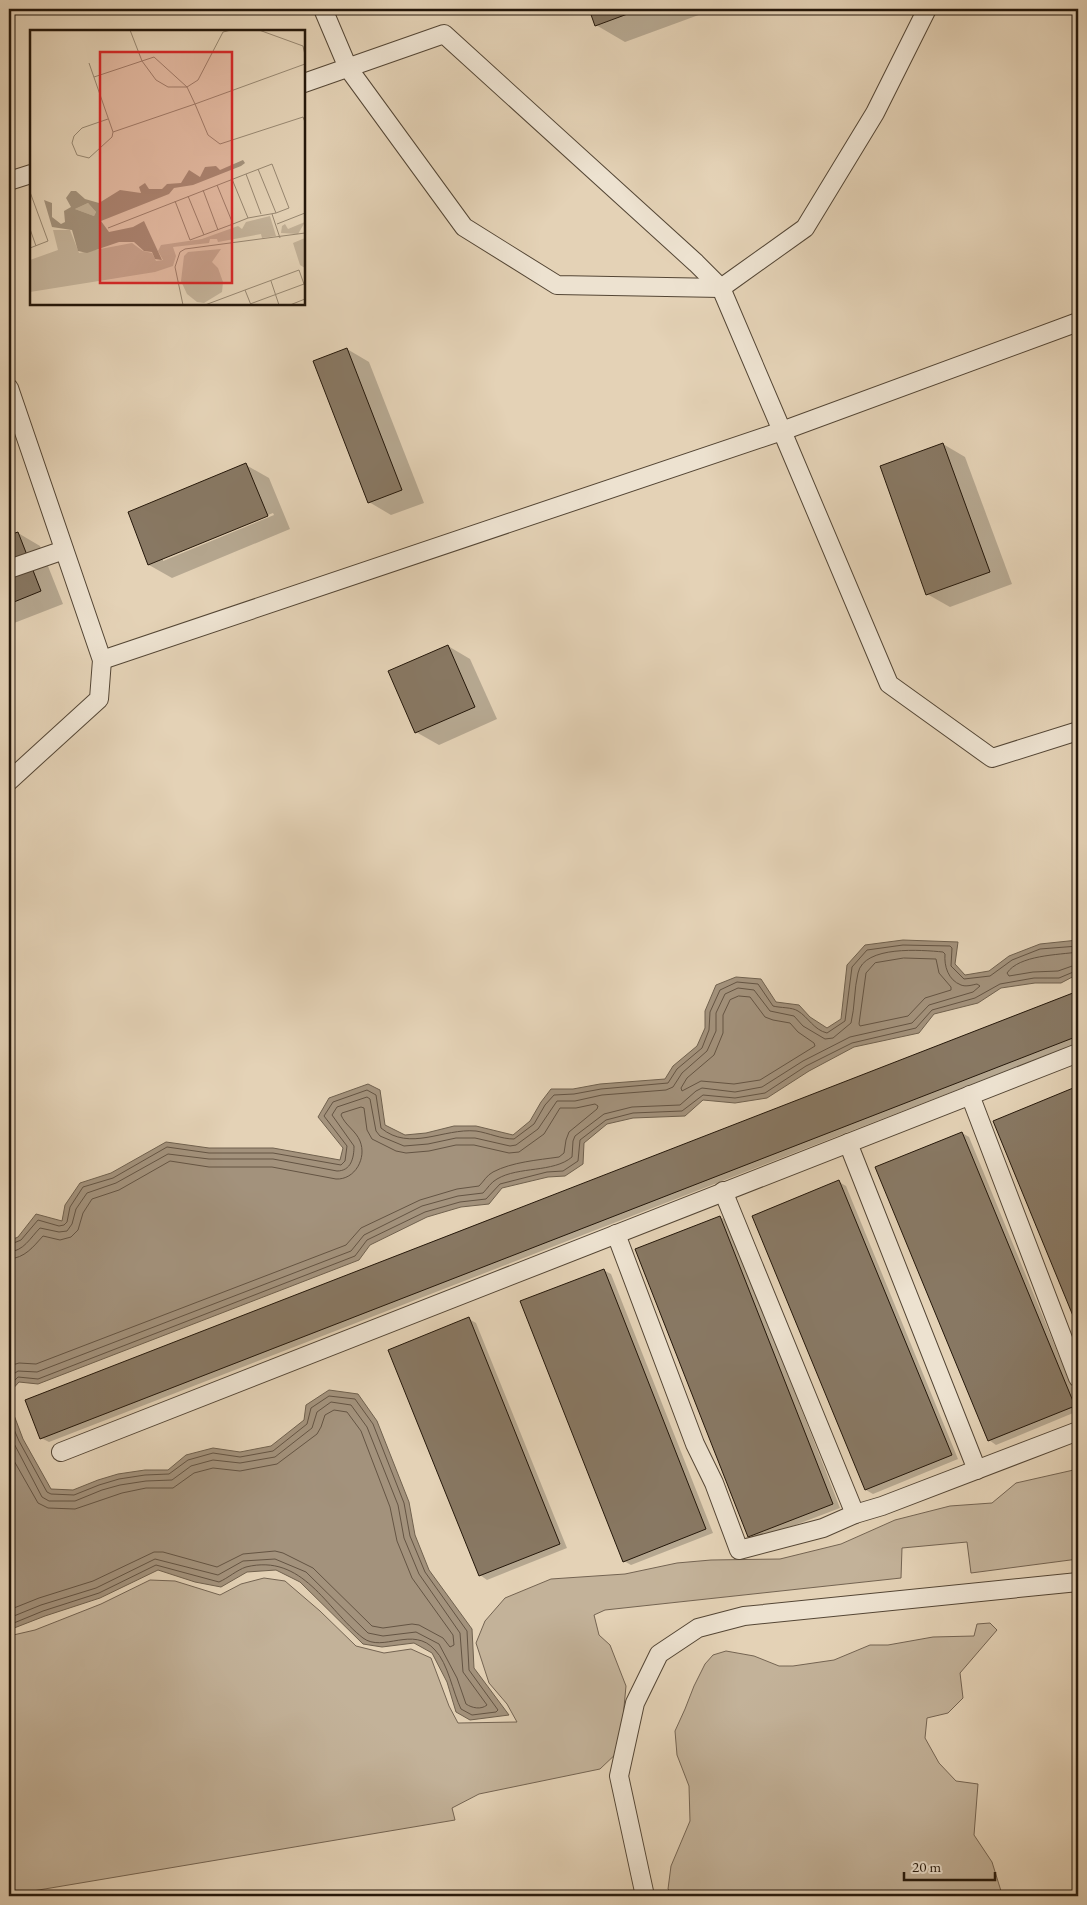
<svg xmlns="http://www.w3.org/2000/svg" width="1087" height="1905" font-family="'EB Garamond',serif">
<rect width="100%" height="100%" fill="#e4d2b6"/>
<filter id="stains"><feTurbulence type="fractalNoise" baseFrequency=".004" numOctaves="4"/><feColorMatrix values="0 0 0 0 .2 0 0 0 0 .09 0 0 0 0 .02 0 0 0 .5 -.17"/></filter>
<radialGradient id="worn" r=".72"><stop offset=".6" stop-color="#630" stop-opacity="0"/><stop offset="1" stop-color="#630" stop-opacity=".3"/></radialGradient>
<!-- green -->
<g fill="#c3b299" stroke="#746452">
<path d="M1078,1469V1559L971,1573L967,1542L902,1548L901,1578L605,1610L594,1615L599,1635L610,1645L626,1686L620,1750L600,1769L479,1794L452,1808L455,1820L9,1895V1636L35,1630L101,1604L150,1580L175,1581L220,1595L241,1584L264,1578L285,1581L320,1611L356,1646L384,1653L411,1649L431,1658L449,1706L458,1723L517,1722L507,1704L489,1683L476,1643L485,1621L505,1598L551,1579L625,1574L677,1563L711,1560L780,1559L841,1544L895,1520L950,1506L992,1503L1016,1483Z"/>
<path d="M990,1623L997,1630L960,1673L963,1698L948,1713L927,1718L925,1738L939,1763L956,1781L978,1784L974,1835L992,1862L1001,1891L1012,1896H673L668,1889L671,1866L690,1821L689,1786L677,1755L675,1731L685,1709L694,1686L705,1664L713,1655L726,1651L754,1656L779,1666H793L834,1660L870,1645H888L933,1637L974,1636L977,1624Z"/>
</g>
<!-- water -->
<g fill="#a3927c" stroke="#70614e">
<path d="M903,940L958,942L955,964L965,975L989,971L1009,956L1040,944L1078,940V974L1061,983H1035L1001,988L978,1003L934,1014L919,1033L854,1047L809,1071L767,1098L735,1103L703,1100L685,1116L633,1118L607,1124L584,1143L583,1164L565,1176L548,1177L502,1188L489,1204L461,1207L427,1217L370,1245L359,1260L38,1384L19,1382L9,1393V1241L18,1237L36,1214L62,1221L65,1205L80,1183L111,1173L166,1142L209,1148H273L340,1160L343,1148L318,1117L329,1098L368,1084L380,1090L385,1125L405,1135L426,1133L454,1126H476L513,1135L530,1121L541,1102L551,1089H573L600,1084L665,1079L673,1066L697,1046L705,1028V1011L716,985L736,977L761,979L776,1002L799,1005L810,1017L827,1028L841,1019L847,965L865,945Z"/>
<path d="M329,1390L358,1394L377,1421L409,1502L415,1535L429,1570L472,1629L474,1668L509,1715L470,1720L456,1712L447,1682L432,1653L414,1643L382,1647L363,1644L300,1582L276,1570L247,1572L221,1587L195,1582L158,1570L100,1598L45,1616L9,1630V1402L23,1439L51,1489L73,1490L98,1480L118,1474L145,1470H168L186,1455L213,1448L240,1452L271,1446L304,1420L306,1405Z"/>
</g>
<!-- shadow -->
<g fill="#0003" fill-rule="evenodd">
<path d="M584,9H715L625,42L596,25L592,13Z"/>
<path d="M347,349L369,362L424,503L391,515L369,502Z"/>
<path d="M943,444L965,457L1012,584L950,607L927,594Z"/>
<path d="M246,465L269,478L290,529L172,578L149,565L130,512ZM273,513L274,515L163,561V558Z"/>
<path d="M18,533L40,546L63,604L9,625V537Z"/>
<path d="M448,646L470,659L497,719L439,745L416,732Z"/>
<path d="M1078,992V1043L49,1442L41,1438L26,1400Z"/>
<path d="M1078,1087V1325L995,1122Z"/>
<path d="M962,1133L969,1137L1078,1402V1411L996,1445L989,1440Z"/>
<path d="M839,1182L846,1186L958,1459L873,1494L866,1490Z"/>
<path d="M720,1217L728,1221L840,1508L756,1540L749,1536Z"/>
<path d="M603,1270L611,1274L713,1533L631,1565L624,1561Z"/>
<path d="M469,1319L476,1323L567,1548L487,1580L480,1575Z"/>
</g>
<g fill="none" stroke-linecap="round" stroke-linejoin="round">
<!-- shore -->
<g stroke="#645443" stroke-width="1">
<path d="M1078,952C1058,955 1019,955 1007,973L1009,976L1033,972L1058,971L1078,964"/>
<path d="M904,958L936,959L939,973L951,987V990L925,998L908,1016L860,1026L859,1024L866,973L875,963Z"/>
<path d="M739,996L750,997L765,1017L773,1020L790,1023L798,1032L814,1043L815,1046L760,1080L734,1084L701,1081L682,1091L681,1088L687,1078L714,1055L723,1033V1015L730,1000Z"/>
<path d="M9,1245L21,1240L38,1220L59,1226L64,1225L67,1222L70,1207L83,1187L113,1178L167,1147L209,1153H273L341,1165L345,1161L347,1146L324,1116L333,1102L367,1090L376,1095L381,1128C410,1152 443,1128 476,1131C489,1133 501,1139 514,1139L534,1124L545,1105L554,1095L574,1094L601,1089L668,1083L677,1069L702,1048L709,1030L710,1012L720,990L737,982L758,984L773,1006C780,1008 792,1007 798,1011C808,1017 814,1030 827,1033L845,1021L852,967L867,950L903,945L950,946L952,948L951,966L964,979L990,976L1012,960L1040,949L1078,946"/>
<path d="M9,1252C24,1251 30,1238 40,1228L59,1232L67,1231L72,1224L76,1209L87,1193L116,1183L168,1154L209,1159H273L337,1171C351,1171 354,1158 354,1146L332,1115L337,1107L367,1097L370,1099L376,1131L380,1136L404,1146L428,1144L456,1138H475L510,1146L516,1145L538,1129L557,1101H575L602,1095L666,1090L673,1087L682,1073L707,1051L716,1031V1013L725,994L738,988L754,990L770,1011L794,1016L803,1026L825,1039L833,1038L851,1023C855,1007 854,989 858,973C864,945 922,950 943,952L945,954C944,966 948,980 961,985C966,987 972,985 977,984L980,986L973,992L929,1005L912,1023L850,1037L803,1061L762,1087L735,1092L702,1088L696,1091L680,1105L632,1107L604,1114L575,1136L573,1141L572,1157C553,1173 519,1166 497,1179C491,1182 487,1189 483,1193L458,1196L422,1206L364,1235L351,1251L37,1372L18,1371L9,1377"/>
<path d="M9,1259C25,1258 33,1247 43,1236L60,1240L71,1237L78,1230L83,1213L92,1199L119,1190L170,1161L209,1167H272L336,1179C355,1180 367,1158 360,1141C356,1131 345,1125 341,1115L342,1113L361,1107L364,1108L367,1130L372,1139L396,1151L406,1153L429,1151L456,1145H474L509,1153L519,1152L544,1134L560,1108H576L595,1104L598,1106L597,1109L569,1132L566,1140L564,1153L559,1157C538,1160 512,1162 493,1172C487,1175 484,1181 479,1186L457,1189L420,1200L361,1228L346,1245L36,1364L19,1363L9,1366"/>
<path d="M9,1386L18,1377L38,1379L355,1256L367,1240L425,1212L460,1202L486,1199L500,1184L547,1172L563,1171L578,1161L580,1140L606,1120L633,1113L682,1111L703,1095L735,1098L765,1093L806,1066L852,1043L916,1028L932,1010L975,998L1000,984L1034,978H1059L1078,970"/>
<path d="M9,1418L19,1441L47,1492L51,1494L74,1495L99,1485L119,1479L145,1475L169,1474L188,1460L213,1453L240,1457L273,1451L307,1424L311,1408L329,1396L355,1399L373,1424L404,1503L410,1536L425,1572L467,1631L469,1670L498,1710L496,1712L472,1715L461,1709C453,1693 448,1663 435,1650C413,1625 383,1653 363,1638C326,1609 303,1553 246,1567C237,1570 228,1578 219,1582L156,1565L99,1593L43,1611L9,1625"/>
<path d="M9,1434L42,1497L49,1501H75L102,1490L120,1485L146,1481L172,1480L191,1466L213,1460L240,1463L275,1457L312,1428L317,1412L331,1402L351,1405L367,1427L398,1505L404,1538L419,1574L460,1633L463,1672L487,1705C481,1710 472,1708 466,1704L457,1678L439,1644L416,1632L383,1636L368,1633L306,1572L275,1559L243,1561L218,1575L155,1559L96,1588L41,1605L9,1618"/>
<path d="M9,1452L38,1503L48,1508L75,1509L122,1493L146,1488H173L194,1473L213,1468L240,1471L277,1464L317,1434L321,1427L325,1415L334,1410L347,1412L361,1431L390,1507L397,1541L412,1578L453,1635L454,1645L450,1647L443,1638L419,1625L412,1624L383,1628L372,1626L313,1568L283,1553L275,1551L243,1554L217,1567L163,1552H154L93,1581L39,1598L9,1610"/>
</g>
</g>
<!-- building -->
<g fill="#887863" stroke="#24170a">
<path d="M589,9H641L595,26Z"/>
<path d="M347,348L402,490L368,503L313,361Z"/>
<path d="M943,443L990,572L926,595L880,466Z"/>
<path d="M246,463L268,516L148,565L128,512Z"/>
<path d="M18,532L41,591L9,604V535Z"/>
<path d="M448,645L475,707L415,733L388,671Z"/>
<path d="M1078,991V1036L40,1439L25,1400Z"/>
<path d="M1078,1086V1328L993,1121Z"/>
<path d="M962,1132L1075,1406L988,1441L875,1167Z"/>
<path d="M839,1180L952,1455L865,1490L752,1216Z"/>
<path d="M720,1216L833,1504L748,1537L635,1249Z"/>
<path d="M604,1269L706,1529L623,1562L520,1301Z"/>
<path d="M469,1317L560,1544L479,1576L388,1350Z"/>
</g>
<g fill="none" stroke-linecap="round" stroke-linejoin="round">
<defs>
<g id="service">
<path d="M323,9L348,68L464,227L557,285L721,288L805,228L875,113L927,9"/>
<path d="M304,83L444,34L696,263L721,288L782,431L1078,322"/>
<path d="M9,181L31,174"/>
<path d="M9,388L102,660L99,699L9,781"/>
<path d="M9,569L64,550"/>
<path d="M102,660L782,431L889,684L992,758L1078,731"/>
<path d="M970,1095L1078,1378"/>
<path d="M848,1143L977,1470"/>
<path d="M723,1191L855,1514"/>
<path d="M616,1234L695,1444L714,1483L739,1550L823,1528L855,1514L882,1506L1078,1431"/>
<path d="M61,1452L1078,1053"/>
<path d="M645,1896L619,1776L635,1703L659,1654L698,1628L744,1616L1078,1582"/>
</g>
</defs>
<!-- service casing -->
<use href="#service" stroke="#544635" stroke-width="20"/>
<!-- service -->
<use href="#service" stroke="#ede2d0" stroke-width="18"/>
</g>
<!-- overview -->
<g transform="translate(30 30)">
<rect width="275" height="275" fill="#e4d2b6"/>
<path d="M58,173L66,182L64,186L45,179ZM240,186L246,206L232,208L231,204L188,212L187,209H180L179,213L143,217L146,226L143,236L125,242L0,262V230L28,220L23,200H40L49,223L102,213L113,221L122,223L126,231L133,230L128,221L131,215L172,209L208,196L212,199L216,192ZM275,192L268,204L251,203L252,196L255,194L258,199ZM275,208V238L270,235L263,213ZM191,219L182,232L188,238L193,252L192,262L174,273L167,272L157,264L151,251L154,226L158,222Z" fill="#c3b299"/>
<path d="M213,130L215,133L211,136L163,155L144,158L139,164L71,191L79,202L103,197L114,191L132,230L125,229L122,222L114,221L104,212H89L57,223L48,221L42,200L22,197L14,170L22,173V187L31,194L35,192L34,181L41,177L36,168L41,161H46L55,169L69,173L90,160L111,163L109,157L115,153L119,159H132L137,154L151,153L159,140L170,147L175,137L186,136L190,140ZM58,173L66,182L64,186L45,179Z" fill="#a3927c" fill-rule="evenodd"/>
<path fill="none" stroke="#978771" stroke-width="1" d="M100,0L112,31L126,50L138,57H157L168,50L193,2L201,0M229,0L273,16L275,25M59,33L83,102L82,107L59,128L47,125L42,113L44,106L52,98L78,89M64,47L124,27L157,57L165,74L275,34M83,102L165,74L178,105L190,114L273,87L275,92M216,144L231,184M187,155L203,194L218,188L202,149M173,160L188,200M0,162L18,211L0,218M158,166L174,205M145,171L160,210L203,194M242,184L250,208M218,188L246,183M247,194L275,183M78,198L216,144L242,134L259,178L246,183L228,139M0,199L6,216M241,251L249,275M220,274L274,254M153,275L145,237L150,222L155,219L275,203M175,275L215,260M221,275L215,260L269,240L275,257M260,275L275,269"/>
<path fill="#d62828" fill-opacity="0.15" stroke="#d62828" stroke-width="2.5" d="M70,22H202V253H70Z"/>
<rect width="275" height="275" fill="none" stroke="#24170a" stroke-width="2.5"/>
</g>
<!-- margin -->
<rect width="1087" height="1905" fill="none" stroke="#e4d2b6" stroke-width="30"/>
<rect x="10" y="10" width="1067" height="1885" fill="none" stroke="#24170a" stroke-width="2.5"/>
<rect x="15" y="15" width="1057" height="1875" fill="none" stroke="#24170a"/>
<!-- scale -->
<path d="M904 1872v8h91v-8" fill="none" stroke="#24170a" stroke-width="2.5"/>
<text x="912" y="1872" font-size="15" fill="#24170a" stroke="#ede2d0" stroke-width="4" paint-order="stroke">20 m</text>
<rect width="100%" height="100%" filter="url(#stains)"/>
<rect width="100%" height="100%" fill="url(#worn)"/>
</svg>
